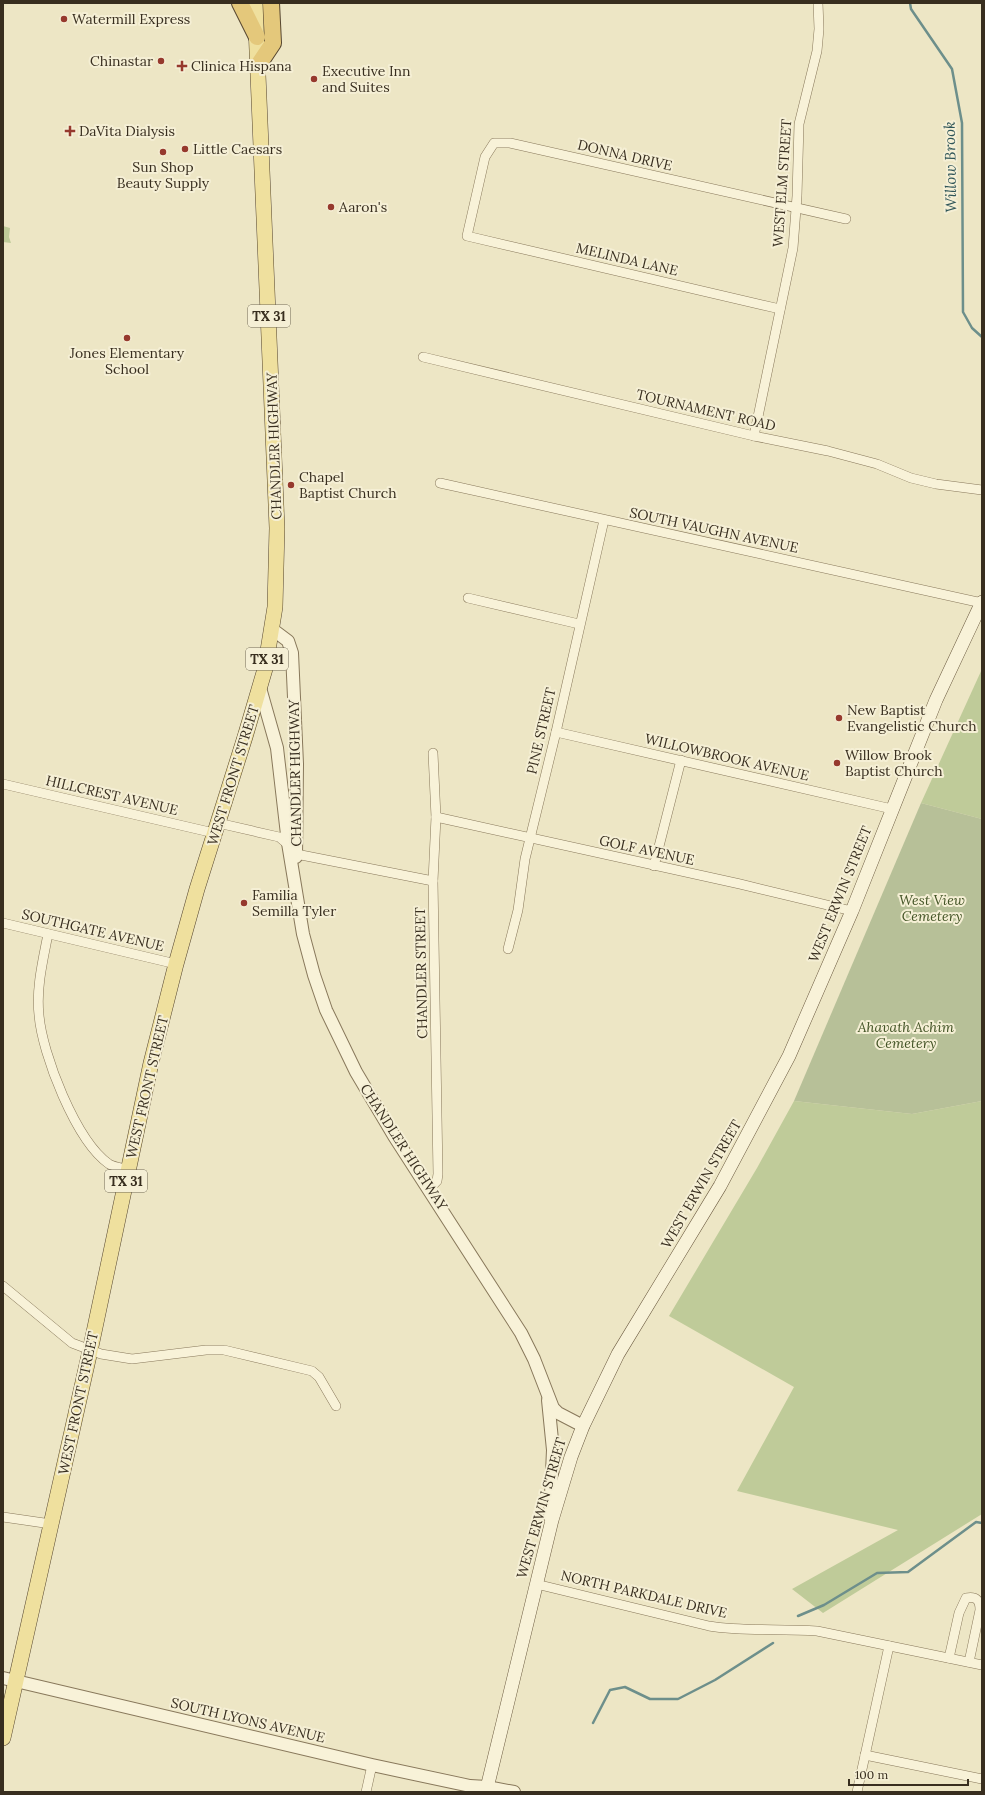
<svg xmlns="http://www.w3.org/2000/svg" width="985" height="1795" font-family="Lora,serif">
<rect width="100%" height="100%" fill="#ede6c5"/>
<!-- green -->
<g fill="#bfcb99">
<path d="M3,226L10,228L9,237L11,243L3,242Z"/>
<path d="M982,669V819L921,803Z"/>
<path d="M794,1101L912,1114L982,1101V1514L823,1613L792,1589L898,1530L737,1491L794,1387L669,1316L757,1168Z"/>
</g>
<!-- cemetery -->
<path fill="#b7c098" d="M921,803L982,819V1101L912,1114L794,1101Z"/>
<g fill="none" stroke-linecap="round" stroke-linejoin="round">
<!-- stream -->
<g stroke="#6d8f8b" stroke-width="2.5">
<path d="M910,3L911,9L952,69L962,123L963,312L972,328L982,337"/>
<path d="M798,1616L824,1605L877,1573L908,1572L976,1522L982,1523"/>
<path d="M593,1723L610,1690L625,1687L650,1699H678L715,1680L773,1643"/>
</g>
<defs>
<g id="minor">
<path d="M780,309L467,236L485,157L494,143H510L846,219"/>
<path d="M423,357L754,436L828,451L877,464L911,478L936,484L982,490"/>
<path d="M754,436L793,248L797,196L799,124L817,51L819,29L818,3"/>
<path d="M440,483L982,603"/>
<path d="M468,598L579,624"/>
<path d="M556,732L892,809"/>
<path d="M3,784L214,833"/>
<path d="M436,817L740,884L852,911"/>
<path d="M218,823L279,837L291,847"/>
<path d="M291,853L433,881"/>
<path d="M654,866L681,760"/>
<path d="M3,923L176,964"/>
<path d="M48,934C43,960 36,988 39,1015C42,1054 76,1141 109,1164C114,1167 123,1168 129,1170"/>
<path d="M508,949L518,910L525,859L556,732L604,520"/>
<path d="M429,1189L437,1181L438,1174L433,881L436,817L433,753"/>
<path d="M3,1286L72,1343L101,1354L132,1359L206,1350H224L312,1371L319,1377L336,1406"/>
<path d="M3,1517L51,1524"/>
<path d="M536,1584L709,1626C745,1632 781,1628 817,1631L982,1665"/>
<path d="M949,1658L959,1613L966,1598C976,1596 980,1600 980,1610L969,1662"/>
<path d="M865,1755L982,1779"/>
<path d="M366,1792L372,1765"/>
<path d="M857,1792L889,1646"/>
</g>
<g id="tertiary">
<path d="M272,629L288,641L292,653L297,764L296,857"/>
<path d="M260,688L277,748L288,843L303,934L314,975L326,1010L356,1072L394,1136L521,1333L534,1359L553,1408L558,1413L583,1426"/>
<path d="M548,1400L553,1450L550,1517"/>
<path d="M3,1678L372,1765L470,1786L487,1787L514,1792"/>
</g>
<path id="secondary" d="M486,1792L552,1520L571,1457L583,1426L618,1354L720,1186L789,1056L852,911L936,700L982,602"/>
<path id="primary" d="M3,1738L90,1351L151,1063L176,964L197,889L245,737L265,669L275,607L277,528L255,3"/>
<g id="trunk">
<path d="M240,3L257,37"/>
<path d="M259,64L273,43L271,3"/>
</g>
</defs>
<!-- minor casing -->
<use href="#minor" stroke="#88785b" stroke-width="10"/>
<!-- tertiary casing -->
<use href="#tertiary" stroke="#88785b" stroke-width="14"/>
<!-- secondary casing -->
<use href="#secondary" stroke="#6a593f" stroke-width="14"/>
<!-- primary casing -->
<use href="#primary" stroke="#564630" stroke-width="16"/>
<!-- trunk casing -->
<use href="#trunk" stroke="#564630" stroke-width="18"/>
<!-- minor -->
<use href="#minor" stroke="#f8f2d8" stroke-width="9"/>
<!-- tertiary -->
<use href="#tertiary" stroke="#f8f2d8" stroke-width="12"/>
<!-- secondary -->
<use href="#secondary" stroke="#f8f2d8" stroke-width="13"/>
<!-- primary -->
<use href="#primary" stroke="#efe09e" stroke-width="15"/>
<!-- trunk -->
<use href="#trunk" stroke="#e4c87b" stroke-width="16"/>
</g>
<!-- markers -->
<g fill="#96392d" stroke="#f5efd5" stroke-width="1.5">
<circle cx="64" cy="19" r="4"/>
<circle cx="161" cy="61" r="4"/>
<path d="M180 60h4v4h4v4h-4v4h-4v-4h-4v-4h4z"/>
<circle cx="314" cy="79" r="4"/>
<path d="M68 125h4v4h4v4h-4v4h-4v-4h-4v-4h4z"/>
<circle cx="185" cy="149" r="4"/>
<circle cx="163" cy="152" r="4"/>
<circle cx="331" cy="207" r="4"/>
<circle cx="127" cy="338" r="4"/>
<circle cx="291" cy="485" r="4"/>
<circle cx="839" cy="718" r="4"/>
<circle cx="837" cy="763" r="4"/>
<circle cx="244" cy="903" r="4"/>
</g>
<g text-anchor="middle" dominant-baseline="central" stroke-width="4" stroke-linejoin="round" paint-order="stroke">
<!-- shield labels -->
<g fill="#f5efd5" stroke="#716856" stroke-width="1">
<rect x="248" y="305" width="42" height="22" rx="3"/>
<rect x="246" y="648" width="42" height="22" rx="3"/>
<rect x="105" y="1170" width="42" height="22" rx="3"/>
</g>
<g font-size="13" font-weight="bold" fill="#382e1f">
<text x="269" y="316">TX 31</text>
<text x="267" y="659">TX 31</text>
<text x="126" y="1181">TX 31</text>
</g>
<!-- poi labels -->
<g font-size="14" fill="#382e1f" stroke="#f5efd5" text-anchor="start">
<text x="72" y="19">Watermill Express</text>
<text x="153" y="61" text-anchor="end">Chinastar</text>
<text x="191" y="66">Clinica Hispana</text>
<text x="322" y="71">Executive Inn<tspan x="322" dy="16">and Suites</tspan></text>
<text x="79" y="131">DaVita Dialysis</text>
<text x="193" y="149">Little Caesars</text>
<text x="163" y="167" text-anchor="middle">Sun Shop<tspan x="163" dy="16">Beauty Supply</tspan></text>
<text x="339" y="207">Aaron's</text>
<text x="127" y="353" text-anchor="middle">Jones Elementary<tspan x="127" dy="16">School</tspan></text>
<text x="299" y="477">Chapel<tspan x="299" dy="16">Baptist Church</tspan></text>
<text x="847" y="710">New Baptist<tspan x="847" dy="16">Evangelistic Church</tspan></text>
<text x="845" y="755">Willow Brook<tspan x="845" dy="16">Baptist Church</tspan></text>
<text x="252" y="895">Familia<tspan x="252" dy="16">Semilla Tyler</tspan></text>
</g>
<!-- street labels -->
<g font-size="14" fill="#382e1f" stroke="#f5efd5">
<text transform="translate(625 155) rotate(13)">DONNA DRIVE</text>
<text transform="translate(782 183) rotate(-86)">WEST ELM STREET</text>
<text transform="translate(627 259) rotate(13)">MELINDA LANE</text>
<text transform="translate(706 410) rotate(13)">TOURNAMENT ROAD</text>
<text transform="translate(274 446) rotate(-92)">CHANDLER HIGHWAY</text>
<text transform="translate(714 530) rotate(12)">SOUTH VAUGHN AVENUE</text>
<text transform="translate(541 731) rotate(-77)">PINE STREET</text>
<text transform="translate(727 757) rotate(13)">WILLOWBROOK AVENUE</text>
<text transform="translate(295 773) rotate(-91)">CHANDLER HIGHWAY</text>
<text transform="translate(233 775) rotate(-73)">WEST FRONT STREET</text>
<text transform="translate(112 795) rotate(13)">HILLCREST AVENUE</text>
<text transform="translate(647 850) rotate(12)">GOLF AVENUE</text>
<text transform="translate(840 894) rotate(-68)">WEST ERWIN STREET</text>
<text transform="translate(93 930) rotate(13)">SOUTHGATE AVENUE</text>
<text transform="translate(421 973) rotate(-91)">CHANDLER STREET</text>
<text transform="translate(147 1087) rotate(-77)">WEST FRONT STREET</text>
<text transform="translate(404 1147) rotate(57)">CHANDLER HIGHWAY</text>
<text transform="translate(701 1184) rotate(-60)">WEST ERWIN STREET</text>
<text transform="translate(78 1403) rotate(-78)">WEST FRONT STREET</text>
<text transform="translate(541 1508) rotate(-74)">WEST ERWIN STREET</text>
<text transform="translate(644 1594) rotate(13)">NORTH PARKDALE DRIVE</text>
<text transform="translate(248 1720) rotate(13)">SOUTH LYONS AVENUE</text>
</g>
<!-- park labels -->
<g font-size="14" font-style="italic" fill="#435426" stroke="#f5efd5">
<text x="932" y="900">West View<tspan x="932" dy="16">Cemetery</tspan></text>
<text x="906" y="1027">Ahavath Achim<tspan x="906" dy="16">Cemetery</tspan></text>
</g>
<!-- water labels -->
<g font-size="15" font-style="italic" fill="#2f5558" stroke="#f5efd5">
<text transform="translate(950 167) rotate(-91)">Willow Brook</text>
</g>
</g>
<!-- border -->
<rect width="985" height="1795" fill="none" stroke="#382e1f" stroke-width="8"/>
<!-- scale -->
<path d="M849 1779v6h119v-6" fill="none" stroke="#382e1f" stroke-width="2"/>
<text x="855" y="1779" font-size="12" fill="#382e1f" stroke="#f5efd5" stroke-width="3" paint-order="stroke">100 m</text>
</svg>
